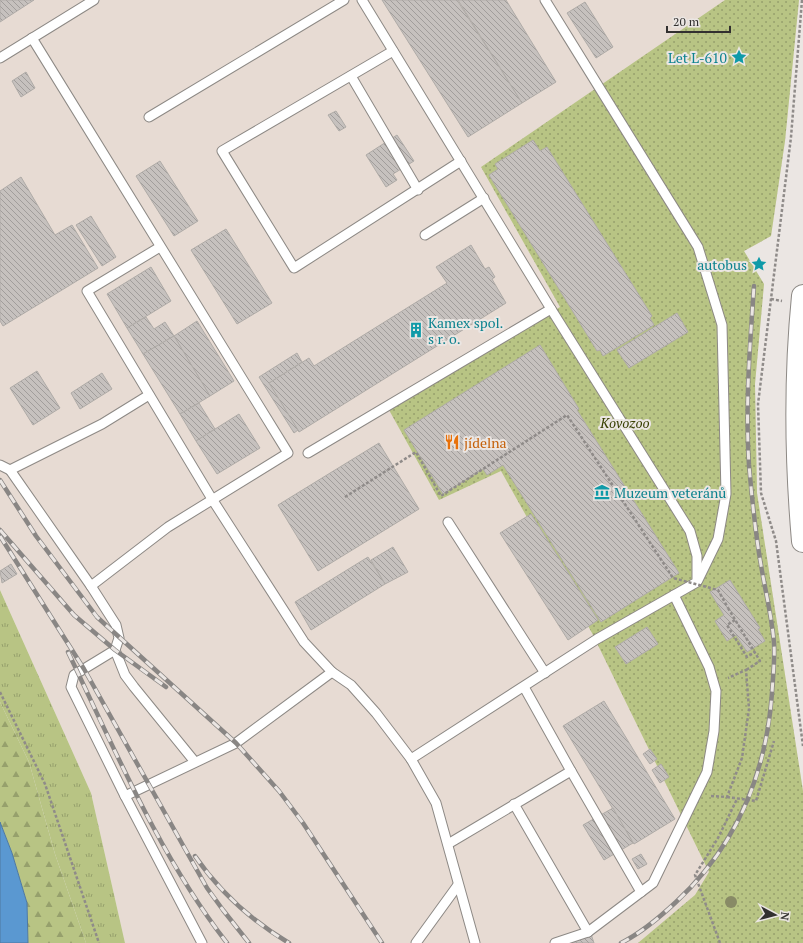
<svg xmlns="http://www.w3.org/2000/svg" width="803" height="943" font-family="'PT Serif',serif">
<defs>
<pattern id="grass-tufts" width="24" height="20" patternUnits="userSpaceOnUse"><rect width="24" height="20" fill="#b8c484"/><path d="M3 7l-1-3M5 7V3M7 7l1-3M15 17l-1-3M17 17v-4M19 17l1-3" fill="none" stroke="#96a06c"/></pattern>
<pattern id="forest-firs" width="22" height="20" patternUnits="userSpaceOnUse"><rect width="22" height="20" fill="#b8c484"/><path d="M5 1l3.5 6h-7zM16 11l3.5 6h-7z" fill="#96a06c"/></pattern>
<pattern id="park-dots" width="8" height="8" patternUnits="userSpaceOnUse"><rect width="8" height="8" fill="#b8c484"/><path d="M2 2h.1M6 6h.1" fill="none" stroke="#96a06c" stroke-width="1.8" stroke-linecap="round"/></pattern>
<pattern id="building-back-hatch" width="6" height="6" patternUnits="userSpaceOnUse"><rect width="6" height="6" fill="#c6c1be"/><path d="M-1 5l2 2M0 0l6 6M5-1l2 2" fill="none" stroke="#a19d9b"/></pattern>
</defs>
<rect width="100%" height="100%" fill="#ebe6e3"/>
<!-- built -->
<path fill="#e7dbd3" d="M0,0H799L785,141L771,236L744,251L764,284L755,384L757,493L803,791V943H125L91,793L0,590Z"/>
<!-- grass -->
<path fill="url(#grass-tufts)" d="M0,590L91,793L125,943H86L55,854L29,762L0,702Z"/>
<!-- forest -->
<path fill="url(#forest-firs)" d="M0,702L29,762L55,854L86,943H28L27,903L12,853L0,822Z"/>
<!-- park -->
<path fill="url(#park-dots)" d="M725,0H799L785,141L771,236L744,251L764,284L755,384L757,493L803,791V943H638L695,895L709,872L592,633L501,471L439,500L389,410L560,307L481,167Z"/>
<!-- water -->
<path fill="#5a98d1" stroke="#4e79a0" d="M0,822L12,853L27,903L28,943H0Z"/>
<!-- building -->
<g fill="url(#building-back-hatch)" stroke="#afaba7">
<path d="M0,0H34L0,22Z"/>
<path d="M382,0H457L522,103L468,137Z"/>
<path d="M458,0H506L556,82L522,103Z"/>
<path d="M585,2L613,47L596,58L567,13Z"/>
<path d="M26,72L35,88L21,97L12,81Z"/>
<path d="M336,111L346,127L339,131L328,115Z"/>
<path d="M397,135L414,161L393,174L397,180L386,187L366,155Z"/>
<path d="M533,140L540,151L547,147L652,316L650,318L654,325L603,356L600,350L597,351L489,175L498,169L495,164Z"/>
<path d="M160,161L198,221L174,236L136,176Z"/>
<path d="M21,177L55,235L72,225L98,268L3,326L0,321V191Z"/>
<path d="M91,216L116,257L102,266L76,225Z"/>
<path d="M226,229L272,303L237,324L191,250Z"/>
<path d="M471,245L485,269L489,267L495,277L492,279L506,303L299,432L269,383L309,358L314,366L447,283L436,267Z"/>
<path d="M151,267L171,301L127,328L107,294Z"/>
<path d="M677,313L688,332L629,368L617,350Z"/>
<path d="M146,317L154,329L165,322L174,336L143,354L127,328Z"/>
<path d="M197,321L234,381L210,396L174,336Z"/>
<path d="M174,336L210,396L180,414L143,354Z"/>
<path d="M540,345L579,409L577,410L679,573L601,622L503,465L487,475L483,469L443,494L404,430Z"/>
<path d="M297,353L302,362L269,383L298,430L294,433L259,377Z"/>
<path d="M37,371L60,408L33,425L10,388Z"/>
<path d="M102,373L112,389L80,409L71,393Z"/>
<path d="M199,403L215,429L196,441L180,414Z"/>
<path d="M239,414L260,448L217,474L196,441Z"/>
<path d="M379,443L419,509L318,571L278,505Z"/>
<path d="M531,514L598,620L568,640L500,533Z"/>
<path d="M393,547L408,572L385,584L371,560Z"/>
<path d="M368,557L385,584L311,630L295,602Z"/>
<path d="M11,564L17,574L2,583L0,571Z"/>
<path d="M730,580L760,628L758,629L765,641L747,652L736,635L727,641L715,621L724,615L710,592Z"/>
<path d="M647,627L658,644L626,664L615,647Z"/>
<path d="M604,701L675,819L634,844L563,726Z"/>
<path d="M650,749L657,759L650,764L643,754Z"/>
<path d="M661,764L669,777L660,783L652,770Z"/>
<path d="M613,808L633,843L604,860L583,825Z"/>
<path d="M641,854L647,864L638,869L632,859Z"/>
<path d="M589,928L594,943H564Z"/>
</g>
<g fill="none" stroke-linecap="round" stroke-linejoin="round">
<defs>
<g id="lane">
<path d="M362,0L551,309L690,531L697,556V582L597,639L411,759"/>
<path d="M545,0L698,247L722,325L726,494L718,539L698,580"/>
<path d="M32,38L288,453L168,527L91,586L116,625L119,638L115,650L74,675L71,687L125,796"/>
<path d="M393,51L222,151L294,268L461,161"/>
<path d="M0,58L94,0"/>
<path d="M351,76L418,190"/>
<path d="M149,117L344,0"/>
<path d="M425,235L484,198"/>
<path d="M160,247L87,291L212,499L304,642L332,672L351,685L376,713L411,759L436,803L475,943"/>
<path d="M308,453L551,309"/>
<path d="M0,465L10,470"/>
<path d="M448,522L545,673"/>
<path d="M91,586L10,470L102,424L149,395"/>
<path d="M115,650L125,675L134,687L195,762"/>
<path d="M571,771L641,892"/>
<path d="M514,804L588,932"/>
<path d="M448,844L571,771L524,687"/>
<path d="M202,943L125,796L236,743L332,672"/>
<path d="M416,943L458,885"/>
<path d="M555,943L588,932L653,883L707,772L714,731L716,691L709,667L674,595"/>
</g>
<path id="primary" d="M803,296C795,377 796,460 803,541"/>
</defs>
<!-- lane casing -->
<use href="#lane" stroke="#8d8985" stroke-width="11"/>
<!-- primary casing -->
<use href="#primary" stroke="#8d8985" stroke-width="24"/>
<!-- path -->
<g stroke="#8f8b89" stroke-width="2.5" stroke-dasharray="3 2" stroke-linecap="butt">
<path d="M802,0L791,137L758,404L761,493L776,541L803,746"/>
<path d="M771,299L782,301"/>
<path d="M728,608L760,661L746,670"/>
<path d="M735,620L727,625L747,657L755,652"/>
<path d="M0,692L45,784L99,943"/>
<path d="M711,796L727,797L742,758L749,709L746,670L728,678"/>
<path d="M727,797L756,801L774,741"/>
<path d="M720,943L695,875L718,838L737,799"/>
</g>
<!-- lane -->
<use href="#lane" stroke="#fff" stroke-width="9"/>
<!-- primary -->
<use href="#primary" stroke="#fff" stroke-width="22"/>
<defs>
<g id="rail">
<path d="M0,480L36,536L97,617L236,743L279,791L303,823L382,943"/>
<path d="M0,530L74,615L115,650L166,687"/>
<path d="M0,536L84,669L207,888L223,910L249,943"/>
<path d="M68,652C115,750 160,857 227,943"/>
<path d="M195,856C219,891 252,921 289,943"/>
<path d="M621,943C641,933 660,917 676,902C737,845 766,775 772,693C773,676 775,659 774,643C772,617 765,590 761,565C755,532 752,498 749,465C745,405 750,345 754,286"/>
</g>
</defs>
<!-- rail casing -->
<use href="#rail" stroke="#898684" stroke-width="4.5"/>
<!-- rail -->
<use href="#rail" stroke="#ebe6e3" stroke-width="3" stroke-dasharray="9" stroke-linecap="butt"/>
<!-- path-bridge -->
<path stroke="#8f8b89" stroke-width="2.5" stroke-dasharray="3 2" stroke-linecap="butt" d="M345,497L416,452L441,496L567,415L673,578L718,590L728,608"/>
</g>
<!-- trees -->
<circle fill="#888a66" cx="731" cy="902" r="6"/>
<!-- icons -->
<defs>
<symbol id="sight-bare" viewBox="-9 -9 18 18"><path d="M0-6L1.8-2.2L6-1.7L2.9 1.2L3.7 5.4L0 3.3L-3.7 5.4L-2.9 1.2L-6-1.7L-1.8-2.2Z" fill="#0f9aa8" stroke="#ebe6e3" stroke-width="2.5" paint-order="stroke"/></symbol>
<symbol id="building-bare" viewBox="-9 -9 18 18"><path d="M-4-6H4V6H1V3H-1V6H-4ZM-2.5-4.3h1.7v1.8h-1.7ZM.8-4.3h1.7v1.8H.8ZM-2.5-1h1.7V.8h-1.7ZM.8-1h1.7V.8H.8Z" fill="#0f9aa8" stroke="#ebe6e3" stroke-width="2.5" paint-order="stroke"/></symbol>
<symbol id="restaurant-bare" viewBox="-9 -9 18 18"><path d="M-5-6h1v4h1v-4h1v4h1v-4h1v5L-1.5 .5V6h-2V.5L-5-1ZM5-6V6H3V1.5H1.5Q1.5-4 5-6Z" fill="#e8710a" stroke="#ebe6e3" stroke-width="2.5" paint-order="stroke"/></symbol>
<symbol id="museum-bare" viewBox="-9 -9 18 18"><path d="M0-6L6-3V-2H-6V-3ZM-5-1h2V3h-2ZM-1-1h2V3h-2ZM3-1h2V3H3ZM-6 4H6V6H-6Z" fill="#0f9aa8" stroke="#ebe6e3" stroke-width="2.5" paint-order="stroke"/></symbol>
</defs>
<g fill-rule="evenodd">
<use href="#sight-bare" x="728" y="46" width="22" height="22"/>
<use href="#sight-bare" x="748" y="253" width="22" height="22"/>
<use href="#building-bare" x="405" y="319" width="22" height="22"/>
<use href="#restaurant-bare" x="441" y="431" width="22" height="22"/>
<use href="#museum-bare" x="591" y="481" width="22" height="22"/>
</g>
<g text-anchor="middle" dominant-baseline="central" stroke-width="4" stroke-linejoin="round" paint-order="stroke">
<!-- culture labels -->
<g font-size="14" fill="#0d838f" stroke="#ebe6e3" text-anchor="end">
<text x="727" y="57">Let L-610</text>
<text x="747" y="264">autobus</text>
<text x="428" y="322" text-anchor="start">Kamex spol.<tspan x="428" dy="16">s r. o.</tspan></text>
<text x="614" y="492" text-anchor="start">Muzeum veteránů</text>
</g>
<!-- park labels -->
<g font-size="14" font-style="italic" fill="#373f00" stroke="#ebe6e3">
<text x="625" y="422">Kovozoo</text>
</g>
<!-- food labels -->
<g font-size="14" fill="#c56008" stroke="#ebe6e3" text-anchor="start">
<text x="464" y="442">jídelna</text>
</g>
</g>
<!-- north arrow -->
<g transform="translate(775 915) rotate(97)" stroke="#ebe6e3" stroke-width="3" paint-order="stroke">
<path d="M0-3L7 15L0 10L-7 15Z" fill="#32302f"/>
<text y="-6" font-size="11" font-weight="bold" text-anchor="middle" fill="#32302f">N</text>
</g>
<!-- scale -->
<path d="M667 26v6h63v-6" fill="none" stroke="#32302f" stroke-width="2"/>
<text x="673" y="26" font-size="12" fill="#32302f" stroke="#ebe6e3" stroke-width="3" paint-order="stroke">20 m</text>
</svg>
